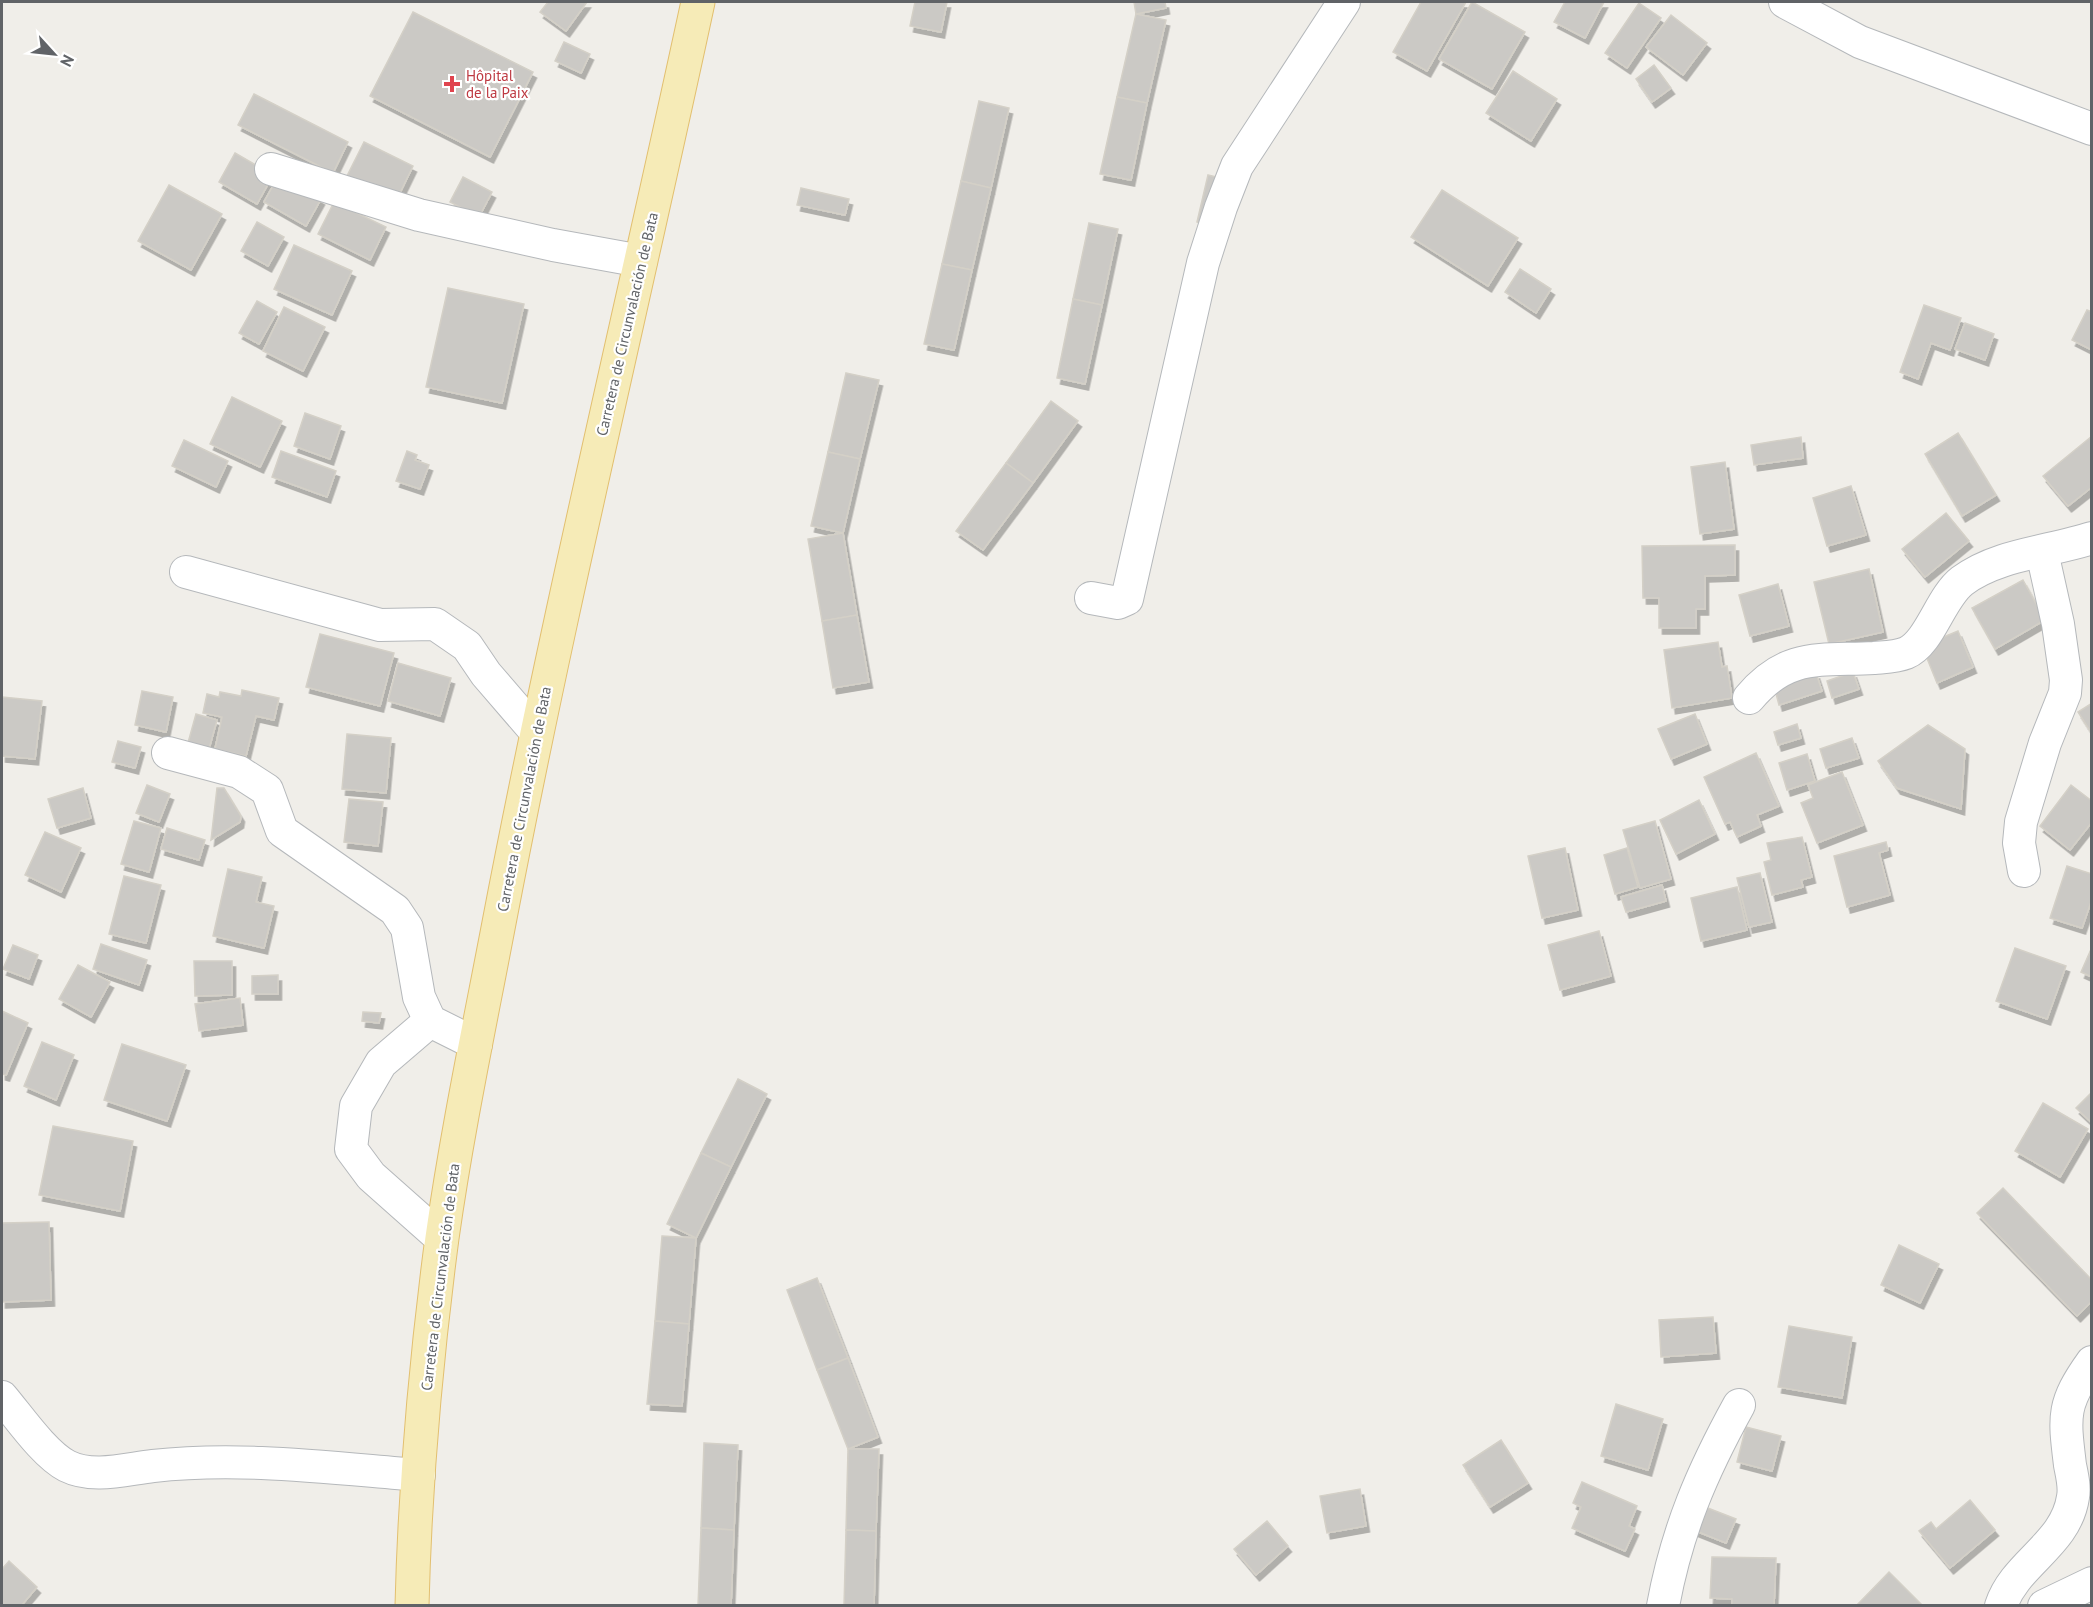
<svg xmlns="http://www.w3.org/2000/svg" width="2093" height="1607" font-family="'PT Sans',sans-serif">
<defs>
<filter id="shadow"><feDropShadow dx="3.5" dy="6" stdDeviation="0" flood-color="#0004"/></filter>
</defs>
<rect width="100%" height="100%" fill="#f0eee9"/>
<!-- building -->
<g fill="#cbc9c5" stroke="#d4d0c7" stroke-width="1.5" filter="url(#shadow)">
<path d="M548,2H587L566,31L540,12Z"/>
<path d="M915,2H947L941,32L910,26Z"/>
<path d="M1134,2H1165L1166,8L1136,14Z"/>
<path d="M1421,2H1466L1427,71L1393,52Z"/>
<path d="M1472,2L1525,32L1492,89L1439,59Z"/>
<path d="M1565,2H1604L1585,38L1554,22Z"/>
<path d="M1639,3L1661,18L1627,68L1605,53Z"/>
<path d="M413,12L533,72L490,157L370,96Z"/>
<path d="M1136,14L1166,20L1147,103L1117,97Z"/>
<path d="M1671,15L1707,43L1683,75L1646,47Z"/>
<path d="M564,42L590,54L581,73L555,61Z"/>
<path d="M1654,65L1671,88L1652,102L1636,79Z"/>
<path d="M1513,71L1557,99L1531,141L1486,113Z"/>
<path d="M254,94L348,142L333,173L238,125Z"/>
<path d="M1117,97L1147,103L1131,180L1100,174Z"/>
<path d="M979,101L1009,108L991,188L961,181Z"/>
<path d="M364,142L413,166L397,199L347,176Z"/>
<path d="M235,153L273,175L257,204L219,182Z"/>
<path d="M279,175L321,199L306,226L264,202Z"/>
<path d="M1208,175L1225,179L1213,226L1197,222Z"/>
<path d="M463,177L492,192L479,217L450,202Z"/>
<path d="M961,181L991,188L972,270L942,264Z"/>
<path d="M169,185L222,214L191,270L138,241Z"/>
<path d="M801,188L849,199L845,215L797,205Z"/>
<path d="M1442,190L1518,238L1488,286L1411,237Z"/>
<path d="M334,202L386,227L370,260L318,234Z"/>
<path d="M257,222L284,237L268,266L241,251Z"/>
<path d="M1089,223L1118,229L1102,305L1073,299Z"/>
<path d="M294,245L352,271L332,315L274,289Z"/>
<path d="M942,264L972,270L954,350L924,344Z"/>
<path d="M1520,269L1551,289L1536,313L1505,292Z"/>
<path d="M448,288L524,304L502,403L426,387Z"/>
<path d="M1073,299L1102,305L1085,384L1057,378Z"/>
<path d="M257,301L277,312L259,344L239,333Z"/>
<path d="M1924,305L1961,318L1950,350L1931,343L1918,379L1900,372Z"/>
<path d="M284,307L325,327L303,371L263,351Z"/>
<path d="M2087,310L2092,312V350L2072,340Z"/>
<path d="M1965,323L1994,334L1985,360L1955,349Z"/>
<path d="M846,373L879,380L860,459L828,452Z"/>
<path d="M232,397L282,421L260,467L210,444Z"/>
<path d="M1051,401L1078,421L1033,483L1006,463Z"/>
<path d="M305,413L341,426L330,459L294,446Z"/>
<path d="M1958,433L1996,495L1962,516L1925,454Z"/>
<path d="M2092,436V487L2068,506L2043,476Z"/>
<path d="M1801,437L1803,458L1754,465L1751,445Z"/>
<path d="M184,440L228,461L216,487L172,466Z"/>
<path d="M281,451L336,471L327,497L272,477Z"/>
<path d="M407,451L417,455L415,460L429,465L420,489L396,481Z"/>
<path d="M828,452L860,459L843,533L811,526Z"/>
<path d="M1725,462L1734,529L1700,534L1691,467Z"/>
<path d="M1006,463L1033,483L983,550L956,531Z"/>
<path d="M1851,486L1866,535L1827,546L1813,498Z"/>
<path d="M1946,513L1969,541L1925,577L1902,549Z"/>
<path d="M843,533L857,615L822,621L808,539Z"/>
<path d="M1735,545V575L1705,576V609H1696V628H1659V598H1643L1642,546Z"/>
<path d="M1869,569L1883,632L1829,644L1814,582Z"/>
<path d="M2023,580L2045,620L1995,649L1972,608Z"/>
<path d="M1778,584L1789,626L1750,636L1739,595Z"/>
<path d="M857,615L869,682L833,688L822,621Z"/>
<path d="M1958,631L1973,667L1937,683L1922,646Z"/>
<path d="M320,634L394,653L380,706L306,687Z"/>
<path d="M1718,642L1722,667L1727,666L1732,698L1672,708L1664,650Z"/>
<path d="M398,663L451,678L440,716L388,701Z"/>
<path d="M1853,672L1859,689L1832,698L1827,681Z"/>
<path d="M1816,673L1822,691L1779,705L1774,686Z"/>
<path d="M242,690L279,698L274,720L256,716L246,756L215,749L222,717L203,713L207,694L219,697L220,692L241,696Z"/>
<path d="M142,691L173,697L166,732L135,725Z"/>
<path d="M2,697L42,701L35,759L2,756Z"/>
<path d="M2092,703V734L2078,712Z"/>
<path d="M196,714L217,720L207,756L186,750Z"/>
<path d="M1695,714L1707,744L1671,759L1658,729Z"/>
<path d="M1797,724L1801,738L1778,745L1774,732Z"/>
<path d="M1928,725L1965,749L1961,809L1897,788L1878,761Z"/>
<path d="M347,734L391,738L386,793L342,789Z"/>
<path d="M1852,738L1859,758L1826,768L1820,749Z"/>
<path d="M118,741L141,747L135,768L112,762Z"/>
<path d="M1756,753L1779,806L1757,815L1761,826L1737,837L1730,822L1725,824L1704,777Z"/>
<path d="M1807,754L1815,781L1787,790L1779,763Z"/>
<path d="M1842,772L1863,825L1817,843L1801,803L1813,798L1808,785Z"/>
<path d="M147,785L170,794L159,822L136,813Z"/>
<path d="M2071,785L2092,801V822L2070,850L2040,826Z"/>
<path d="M83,788L91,818L57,828L48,799Z"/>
<path d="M217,788H224L241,816L240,822L211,840Z"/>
<path d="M349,799L383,802L378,846L344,842Z"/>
<path d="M1699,800L1715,834L1676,854L1660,820Z"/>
<path d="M134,821L161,828L149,872L121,864Z"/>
<path d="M1655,821L1671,879L1640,888L1623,830Z"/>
<path d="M167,828L205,840L199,860L161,849Z"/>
<path d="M45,832L81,848L61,892L25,875Z"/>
<path d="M1802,837L1812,877L1801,880L1803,887L1772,895L1764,862L1771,860L1767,843Z"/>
<path d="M1886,842L1888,850L1879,853L1890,895L1847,907L1834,856Z"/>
<path d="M1565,848L1578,910L1542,918L1528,856Z"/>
<path d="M1627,848L1638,887L1615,894L1604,855Z"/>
<path d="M2067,866L2092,874V899L2082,928L2050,918Z"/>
<path d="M228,869L262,877L256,902L274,906L264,948L213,936Z"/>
<path d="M1760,873L1772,922L1749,927L1737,878Z"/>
<path d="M124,876L161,885L146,943L109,934Z"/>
<path d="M1662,885L1666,901L1626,912L1621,897Z"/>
<path d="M1737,887L1747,930L1701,941L1691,898Z"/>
<path d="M1599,931L1611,976L1560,990L1548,945Z"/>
<path d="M101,944L147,960L139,985L93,969Z"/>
<path d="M13,945L38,955L29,979L3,969Z"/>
<path d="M2092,947V977L2081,972Z"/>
<path d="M2015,948L2066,966L2047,1019L1996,1001Z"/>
<path d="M194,961H232V995L195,996Z"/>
<path d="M78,965L110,982L91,1017L59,999Z"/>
<path d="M278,975V994H252V976Z"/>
<path d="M240,998L243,1025L199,1031L195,1004Z"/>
<path d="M2,1011L28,1023L6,1075L2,1074Z"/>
<path d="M363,1012L381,1013L379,1023L362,1021Z"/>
<path d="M42,1042L74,1055L56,1100L24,1086Z"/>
<path d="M122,1044L186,1065L167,1121L104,1100Z"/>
<path d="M738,1079L767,1094L731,1167L701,1153Z"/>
<path d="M2092,1092V1123L2076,1108Z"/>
<path d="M2043,1103L2088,1129L2060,1177L2015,1151Z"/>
<path d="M53,1126L133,1141L120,1211L39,1195Z"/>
<path d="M701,1153L731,1167L696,1238L667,1224Z"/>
<path d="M2003,1188L2092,1280V1301L2077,1316L1977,1213Z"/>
<path d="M49,1222L51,1300L2,1302V1223Z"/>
<path d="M662,1236L696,1238L689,1324L655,1321Z"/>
<path d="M1899,1245L1939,1264L1920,1303L1881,1285Z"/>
<path d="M817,1278L848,1358L817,1370L787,1290Z"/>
<path d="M1713,1317L1716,1353L1661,1357L1659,1320Z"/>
<path d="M655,1321L689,1324L682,1406L647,1404Z"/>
<path d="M1789,1326L1852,1337L1842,1398L1778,1387Z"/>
<path d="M848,1358L878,1437L848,1449L817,1370Z"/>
<path d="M1616,1404L1663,1419L1648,1470L1601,1456Z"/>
<path d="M1746,1427L1781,1436L1772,1471L1737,1462Z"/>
<path d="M1501,1440L1528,1483L1490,1507L1463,1465Z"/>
<path d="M704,1443L738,1445L734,1530L701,1528Z"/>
<path d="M848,1449H879L876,1531L846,1530Z"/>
<path d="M1582,1482L1637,1506L1629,1526L1635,1529L1625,1551L1572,1528L1581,1507L1573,1503Z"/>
<path d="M1360,1489L1366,1526L1327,1533L1320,1496Z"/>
<path d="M1970,1500L1995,1530L1950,1568L1919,1531L1931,1522L1936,1529Z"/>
<path d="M1700,1505L1736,1519L1726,1543L1691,1529Z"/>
<path d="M1267,1521L1288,1546L1256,1575L1234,1549Z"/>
<path d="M701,1528L734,1530L731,1606H698Z"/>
<path d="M846,1530L876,1531L874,1606H844Z"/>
<path d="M1712,1557L1776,1558L1774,1606H1732V1599L1710,1598Z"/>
<path d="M9,1561L37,1587L21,1606H2V1569Z"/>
<path d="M1889,1572L1923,1606H1856Z"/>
</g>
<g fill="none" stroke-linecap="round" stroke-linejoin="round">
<defs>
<g id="minor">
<path d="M1785,2L1860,42L2092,129"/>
<path d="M271,169L419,215L553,245L641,261"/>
<path d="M186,572L380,625L435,624L467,646L486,674L536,732"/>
<path d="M1091,598L1118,603L1127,599L1203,263L1221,207L1237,166L1344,2"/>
<path d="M1749,698C1787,652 1821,661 1874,658C1884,657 1896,657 1906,653C1930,643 1940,598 1962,581C1998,554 2049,552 2092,538"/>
<path d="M168,753L239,772L267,790L282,831L395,910L407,928L419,997L430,1021L476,1044"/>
<path d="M2024,871L2019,843L2021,822L2045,743L2065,693L2066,680L2058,624L2042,552"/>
<path d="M430,1021L381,1063L356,1106L351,1149L371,1176L442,1239"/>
<path d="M2,1397C19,1417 44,1454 67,1466C93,1479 126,1469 153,1466C240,1456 331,1468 419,1475"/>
<path d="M1663,1606C1677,1530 1702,1472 1739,1405"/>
<path d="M2001,1606C2015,1563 2066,1545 2073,1497C2075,1487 2072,1475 2070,1465C2064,1416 2062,1404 2092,1362"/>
<path d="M2044,1606L2092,1583"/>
</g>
<path id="major" d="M412,1606C415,1483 426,1359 442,1238C457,1132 479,1028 499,923C558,614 632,309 698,2"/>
</defs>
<!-- minor casing -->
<use href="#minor" stroke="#b5b8bb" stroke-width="34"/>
<!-- major casing -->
<use href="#major" stroke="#e2bf6f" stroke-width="35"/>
<!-- minor -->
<use href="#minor" stroke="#fff" stroke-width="32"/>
<!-- major -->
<use href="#major" stroke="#f6ebb7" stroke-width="33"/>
</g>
<!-- markers -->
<path fill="#e0444e" stroke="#fff" stroke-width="2" d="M449 75h6v6h6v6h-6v6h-6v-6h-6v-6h6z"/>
<g text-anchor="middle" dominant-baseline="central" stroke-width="4.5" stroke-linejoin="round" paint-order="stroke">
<!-- health labels -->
<g font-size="15" fill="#be3a42" stroke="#fff" text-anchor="start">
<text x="466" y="75">Hôpital<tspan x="466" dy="17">de la Paix</tspan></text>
</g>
<!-- street labels -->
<g font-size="15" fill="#606367" stroke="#fff">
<text transform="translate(627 324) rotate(-77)">Carretera de Circunvalación de Bata</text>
<text transform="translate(524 799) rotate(-79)">Carretera de Circunvalación de Bata</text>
<text transform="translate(440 1277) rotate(-83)">Carretera de Circunvalación de Bata</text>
</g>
</g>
<!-- border -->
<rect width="2093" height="1607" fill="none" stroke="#606367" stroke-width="6"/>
<!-- north arrow -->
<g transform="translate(54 54) rotate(117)" stroke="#ffffff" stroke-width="4.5" paint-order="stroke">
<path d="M0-4.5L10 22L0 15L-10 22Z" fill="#606367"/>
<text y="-9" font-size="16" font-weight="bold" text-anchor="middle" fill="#606367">N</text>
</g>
</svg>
